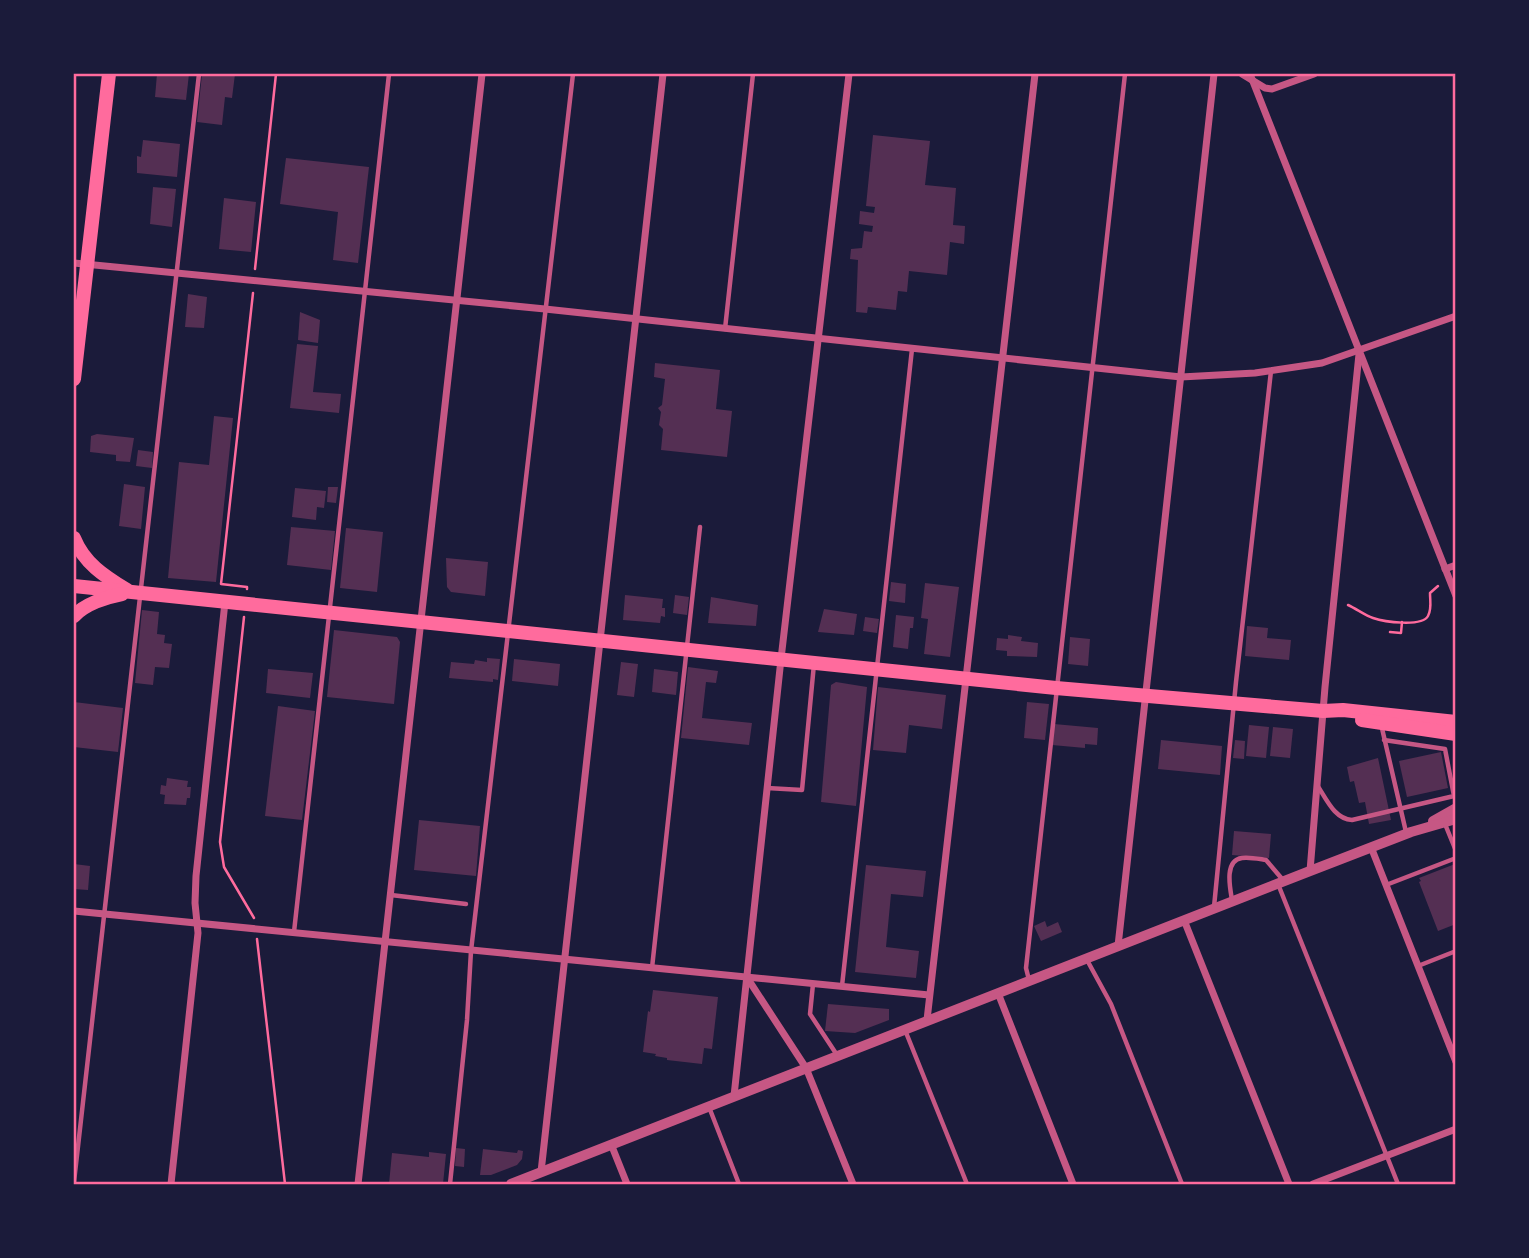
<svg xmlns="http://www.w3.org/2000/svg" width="1529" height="1258" font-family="'Varela Round',sans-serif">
<rect width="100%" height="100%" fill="#1b1b3a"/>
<!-- building -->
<g fill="#542f53">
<path d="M157,74H189L186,100L155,97Z"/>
<path d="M202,74H235L232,98L225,97L222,125L197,122Z"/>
<path d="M873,135L930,141L925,185L956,188L953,225L965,226L964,244L950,242L947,275L909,271L907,292L898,291L896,310L868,307L867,313L856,312L858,260L850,259L851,249L862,248L864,231L872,232L873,226L859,224L860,211L874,213L875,207L866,206Z"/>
<path d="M143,140L180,144L177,177L137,173V156L141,157Z"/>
<path d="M286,158L369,167L358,263L333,260L338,212L280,204Z"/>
<path d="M153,187L176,189L172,227L150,224Z"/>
<path d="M224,198L256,202L251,252L219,249Z"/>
<path d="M188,294L207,297L204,328L185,327Z"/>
<path d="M300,312L320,320L318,343L298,340Z"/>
<path d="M297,344L318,346L313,392L341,394L339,413L290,408Z"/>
<path d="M655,363L720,370L716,409L732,411L727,457L661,450L663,429L659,425L661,412L658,408L662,405L665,379L654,377Z"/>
<path d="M214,416L233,418L216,582L168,578L179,462L209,465Z"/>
<path d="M97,434L134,438L130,462L116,461V455L90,452L91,436Z"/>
<path d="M138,450L153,452L152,468L136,466Z"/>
<path d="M124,484L145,487L141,529L119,526Z"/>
<path d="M328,487H338L336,503L327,502Z"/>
<path d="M295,488L326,491L324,508L317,507L316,520L292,517Z"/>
<path d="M291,527L335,531L331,570L287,565Z"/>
<path d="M346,528L383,532L377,592L340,588Z"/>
<path d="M446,558L488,562L485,596L451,592L447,587Z"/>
<path d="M891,582L906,584L905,603L889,601Z"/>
<path d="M925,583L959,587L950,657L924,654L928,619L921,618Z"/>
<path d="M625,595L663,599L662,608H665V617L661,616L660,623L623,620Z"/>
<path d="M675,595L689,597L687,615L673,613Z"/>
<path d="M711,597L758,605L756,626L708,623Z"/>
<path d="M824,609L857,614L854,635L818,632Z"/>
<path d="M142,610L159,612L157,634L165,635L164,643L172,644L169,668L155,667L153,685L135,683Z"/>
<path d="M896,615L914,617L913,628H910L908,649L893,647Z"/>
<path d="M865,617L879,619L877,633L863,631Z"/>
<path d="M1247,626L1268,628L1267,638L1291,640L1289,660L1245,656Z"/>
<path d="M334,630L397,637L400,642L394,704L327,697Z"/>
<path d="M1008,635L1022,637L1021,641L1038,643L1037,657L1007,656V651L996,650L997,638L1008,639Z"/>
<path d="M1070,637L1090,639L1088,666L1068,664Z"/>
<path d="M487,658L500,659L498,680L493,679V682L449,678L451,662L474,664L475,660L487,662Z"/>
<path d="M514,659L560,664L558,686L512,681Z"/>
<path d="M621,662L638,664L634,697L617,695Z"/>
<path d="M688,667L718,671L716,683L706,682L702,718L752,723L749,745L681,738Z"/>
<path d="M268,669L313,673L310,698L266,693Z"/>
<path d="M654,669L678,672L676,695L652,692Z"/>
<path d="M836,682L867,687L856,806L821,802L831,685Z"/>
<path d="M878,687L946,695L942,729L909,725L906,753L873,750Z"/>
<path d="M74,702L123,708L118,752L74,747Z"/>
<path d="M1027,702L1049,704L1045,740L1024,738Z"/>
<path d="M278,706L315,711L302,820L265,816Z"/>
<path d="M1054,724L1098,728L1097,745L1085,744V748L1052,745Z"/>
<path d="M1249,725L1269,727L1266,758L1246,756Z"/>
<path d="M1273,727L1293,729L1290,758L1270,756Z"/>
<path d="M1161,740L1222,746L1220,775L1158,769Z"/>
<path d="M1235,740L1245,741L1244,759L1233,758Z"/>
<path d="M1441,752L1448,788L1407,797L1399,761Z"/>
<path d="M1378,758L1391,820L1369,824L1365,802L1359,803L1354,781L1350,782L1347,767Z"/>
<path d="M167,778L188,781L187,787H191L190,798H187L186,805L164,804L165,795L160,794L161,785L166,786Z"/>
<path d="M419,820L480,826L476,876L414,870Z"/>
<path d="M1234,831L1271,834L1269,858L1232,855Z"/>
<path d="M74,864L90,866L88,890L74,889Z"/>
<path d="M1455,864L1456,924L1438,931L1419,882L1421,881L1419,878Z"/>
<path d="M866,865L926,871L923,897L891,894L886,947L919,951L916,978L855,972Z"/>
<path d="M1045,921L1047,927L1058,922L1062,932L1041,941L1034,926Z"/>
<path d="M653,990L718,997L712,1049L704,1048L702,1064L667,1060V1058L655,1056L656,1054L643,1052L648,1011L650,1012Z"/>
<path d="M828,1004L889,1009V1020L855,1033L825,1031Z"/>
<path d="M456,1148L465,1149L464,1167L455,1166Z"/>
<path d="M483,1149L517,1153L518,1150L523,1151L522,1159L517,1165L491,1175H480Z"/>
<path d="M429,1152L446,1154L443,1184H389L392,1153L429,1157Z"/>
</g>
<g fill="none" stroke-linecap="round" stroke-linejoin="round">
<!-- path -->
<g stroke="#ff6b9d" stroke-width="2.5">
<path d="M255,269L276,74"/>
<path d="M247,589V587L221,584L253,293"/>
<path d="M1348,605C1357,609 1364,615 1373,618C1384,622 1422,627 1428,616C1432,609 1430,601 1430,593L1438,586"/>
<path d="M244,617L220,842L224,867L254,918"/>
<path d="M1390,632L1401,633L1402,622"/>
<path d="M257,939L285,1184"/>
</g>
<!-- service -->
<g stroke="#c65784" stroke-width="4.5">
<path d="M725,329L753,74"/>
<path d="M1381,724L1406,832"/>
<path d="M1317,785C1326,798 1334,819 1352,820L1454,796L1445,749L1384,740"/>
<path d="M767,788L802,790L814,664"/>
<path d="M1445,824L1456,851"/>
<path d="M1278,884L1398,1184"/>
<path d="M1386,885L1456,858"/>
<path d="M391,895L466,904"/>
<path d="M1232,900C1230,888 1224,860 1242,858C1250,857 1259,859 1266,860L1283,880"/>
<path d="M1214,907L1236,682L1271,371"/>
<path d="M294,932L389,74"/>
<path d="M1087,960L1111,1004L1182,1184"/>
<path d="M1418,966L1456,951"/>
<path d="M652,968L700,527"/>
<path d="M1029,980L1026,968L1125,74"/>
<path d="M813,984L810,1014L837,1055"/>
<path d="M842,986L912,349"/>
<path d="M905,1030L967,1184"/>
<path d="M709,1107L739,1184"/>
<path d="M74,1182L199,74"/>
<path d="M450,1184L467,1020L471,951L573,74"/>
</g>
<!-- minor -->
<g stroke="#c65784" stroke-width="7">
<path d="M1242,74L1265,88L1272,89L1314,74"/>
<path d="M1250,74L1456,596"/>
<path d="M74,263L545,309L1181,377L1255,373L1322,363L1456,316"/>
<path d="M1445,569L1456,565"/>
<path d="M1371,847L1456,1062"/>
<path d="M1310,871L1325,687L1359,354"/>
<path d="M74,911L929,995"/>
<path d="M1184,920L1289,1184"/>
<path d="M1118,946L1214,74"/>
<path d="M748,979L806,1068L853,1184"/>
<path d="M998,993L1073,1184"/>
<path d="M927,1020L1035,74"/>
<path d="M734,1096L781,659L849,74"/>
<path d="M611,1144L627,1184"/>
<path d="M541,1172L663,74"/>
<path d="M171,1184L198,933L195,903L196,876L225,602"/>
<path d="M358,1184L482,74"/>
<path d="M1313,1184L1456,1129"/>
</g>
<!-- tertiary -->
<g stroke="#c65784" stroke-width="10">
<path d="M1433,821L1456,808"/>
<path d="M511,1184L1310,871L1411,832L1456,819"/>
</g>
<!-- primary -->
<g stroke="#ff6b9d" stroke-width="14">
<path d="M74,379L109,74"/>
<path d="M74,538C84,563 104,576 127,590"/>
<path d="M74,586L1056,688L1323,711L1343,710L1456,722"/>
<path d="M74,616C85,604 106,597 122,594"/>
<path d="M1362,720L1456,734"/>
</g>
</g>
<!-- border -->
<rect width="1529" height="1258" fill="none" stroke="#1b1b3a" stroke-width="150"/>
<rect x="75" y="75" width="1379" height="1108" fill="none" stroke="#ff6b9d" stroke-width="2.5"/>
</svg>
